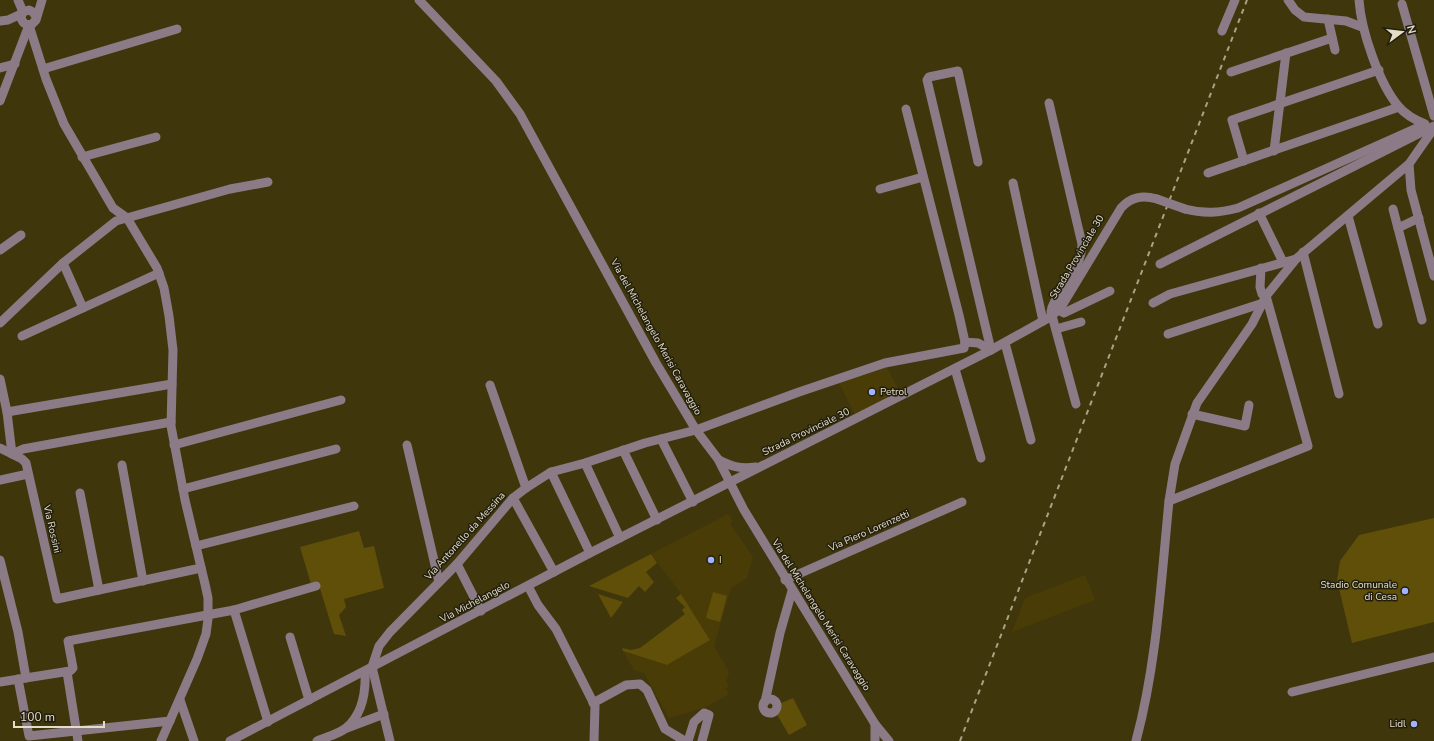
<svg xmlns="http://www.w3.org/2000/svg" width="1434" height="741" font-family="'Nunito Sans',sans-serif">
<rect width="100%" height="100%" fill="#40360c"/>
<!-- built -->
<g fill="#493c06">
<path d="M886,366L900,392L855,414L838,381Z"/>
<path d="M728,514L732,520L731,525L753,557L747,578L731,588L714,646L729,672L726,682L729,685L726,689L729,694L706,707L669,718L644,673L634,670L623,651L667,665L710,640L679,591L651,554Z"/>
<path d="M1085,575L1095,600L1012,632L1025,598Z"/>
</g>
<!-- green -->
<g fill="#5f4f09">
<path d="M1434,518V622L1352,643L1337,580L1340,561L1359,535Z"/>
<path d="M359,531L364,548L374,546L384,588L344,599L346,607L339,615L346,636L334,634L318,582L311,584L300,547Z"/>
<path d="M651,554L657,563L646,572L654,582L645,592L639,586L628,598L589,586Z"/>
<path d="M713,592L727,596L720,622L706,618Z"/>
<path d="M598,594L623,602L611,618Z"/>
<path d="M681,594L710,640L667,665L623,651L622,648L631,650L640,648L685,614L682,610L685,607L676,598Z"/>
<path d="M793,698L807,725L789,735L776,713L779,704Z"/>
</g>
<g fill="none" stroke-linecap="round" stroke-linejoin="round">
<!-- minor -->
<g stroke="#8b7b87" stroke-width="9">
<path d="M18,0L23,12"/>
<path d="M419,0L496,81L520,114L656,363L696,430L718,459L744,510L875,724V741"/>
<path d="M1288,0L1295,10L1304,17L1346,21L1362,27"/>
<path d="M1359,0C1361,30 1379,84 1399,107C1406,115 1415,120 1425,124"/>
<path d="M1402,4L1434,116"/>
<path d="M36,17L33,12L29,10L23,12L21,17C22,23 26,26 32,24L36,20L42,0"/>
<path d="M1328,19L1335,50"/>
<path d="M0,21L8,20L21,14"/>
<path d="M29,25L46,79L64,124L113,208L127,218L157,268L164,288L169,316L173,350L171,426L185,500L205,584L208,598V619L206,634L197,659L161,741"/>
<path d="M1222,31L1235,0"/>
<path d="M0,68L15,64"/>
<path d="M43,69L177,29"/>
<path d="M1231,72L1332,38"/>
<path d="M0,101L29,25"/>
<path d="M1049,103L1082,244C1082,259 1073,275 1065,287C1060,295 1052,302 1051,312L1076,404"/>
<path d="M906,109L959,315L965,342L978,343L991,350"/>
<path d="M1434,128L1409,164L1411,190L1434,276"/>
<path d="M1274,151L1286,53"/>
<path d="M82,157L156,137"/>
<path d="M1244,161L1232,120L1379,70"/>
<path d="M978,162L958,71L929,77L927,80L991,350"/>
<path d="M1208,173L1399,107"/>
<path d="M1013,183L1043,321"/>
<path d="M880,189L923,177"/>
<path d="M1185,209C1204,214 1219,213 1238,208L1421,126"/>
<path d="M1393,209L1422,320"/>
<path d="M1259,213L1283,262"/>
<path d="M1348,216L1378,324"/>
<path d="M1398,228L1419,218"/>
<path d="M0,250L21,235"/>
<path d="M1303,252L1339,394"/>
<path d="M63,263L83,308"/>
<path d="M1160,264L1434,126"/>
<path d="M1261,268L1260,287L1262,294L1266,296L1308,446L1169,501L1175,464L1197,403L1252,324L1266,296L1296,259L1409,164"/>
<path d="M1153,303L1170,294L1296,259"/>
<path d="M1058,310L1064,313L1110,291"/>
<path d="M0,323L63,263L116,221L230,189L268,182"/>
<path d="M1056,329L1081,322"/>
<path d="M1168,334L1263,303"/>
<path d="M22,336L159,273"/>
<path d="M1005,343L1031,440"/>
<path d="M955,369L981,458"/>
<path d="M0,379L7,412L12,454L23,449L171,422"/>
<path d="M490,385L526,488"/>
<path d="M7,412L172,384"/>
<path d="M1192,414L1245,426L1249,405"/>
<path d="M661,439L693,502"/>
<path d="M174,445L341,400"/>
<path d="M407,445L439,582"/>
<path d="M0,448L22,459L26,463L57,599L201,568"/>
<path d="M623,450L657,520"/>
<path d="M719,460C732,467 741,469 756,467"/>
<path d="M585,463L620,538"/>
<path d="M122,465L143,581"/>
<path d="M551,472L590,553"/>
<path d="M0,480L28,474"/>
<path d="M183,489L336,449"/>
<path d="M80,493L99,590"/>
<path d="M513,498L554,572"/>
<path d="M196,546L354,506"/>
<path d="M0,560L18,632L26,678"/>
<path d="M457,564L481,611"/>
<path d="M785,580L962,502"/>
<path d="M528,586L538,605L556,629L595,706L594,741"/>
<path d="M234,610L268,722"/>
<path d="M290,637L309,700"/>
<path d="M67,672L78,741"/>
<path d="M18,679L29,736L170,721"/>
<path d="M0,682L70,671L73,668L68,641L234,610L316,586"/>
<path d="M1292,692L1434,657"/>
<circle cx="770" cy="706" r="7"/>
<path d="M180,700L194,741"/>
<path d="M765,702L780,633L792,591"/>
<path d="M593,703L626,685L640,684L647,690L665,729L685,741"/>
<path d="M875,724L889,741"/>
<path d="M347,728L384,714"/>
<path d="M230,741L590,553L991,350L1052,316L1063,304L1121,208C1131,197 1142,195 1157,199"/>
<path d="M317,741C326,737 339,734 346,728C363,714 366,692 365,671"/>
<path d="M390,741L372,667L379,646L390,632L457,564L513,498L526,488L551,472L585,463L645,443L696,430L799,392L885,363L964,348L965,342"/>
<path d="M688,741L694,722L704,713L709,715L702,741"/>
<path d="M1136,741C1157,663 1161,581 1169,501"/>
</g>
<!-- rail -->
<path stroke="#a9a285" stroke-width="2" stroke-dasharray="5 5" stroke-linecap="butt" d="M960,741L1247,0"/>
<!-- minor-bridge -->
<path stroke="#8b7b87" stroke-width="9" d="M1157,199L1185,209"/>
</g>
<!-- markers -->
<g fill="#a2b2fd" stroke="#221e0d" stroke-width="1.5">
<circle cx="872" cy="392" r="4"/>
<circle cx="711" cy="560" r="4"/>
<circle cx="1405" cy="591" r="4"/>
<circle cx="1414" cy="724" r="4"/>
</g>
<g text-anchor="middle" dominant-baseline="central" stroke-width="3" stroke-linejoin="round" paint-order="stroke">
<!-- street labels -->
<g font-size="10" fill="#e4dec9" stroke="#221e0d">
<text transform="translate(1077 257) rotate(-59)">Strada Provinciale 30</text>
<text transform="translate(656 337) rotate(61)">Via del Michelangelo Merisi Caravaggio</text>
<text transform="translate(806 432) rotate(-26)">Strada Provinciale 30</text>
<text transform="translate(52 529) rotate(77)">Via Rossini</text>
<text transform="translate(869 531) rotate(-24)">Via Piero Lorenzetti</text>
<text transform="translate(465 536) rotate(-48)">Via Antonello da Messina</text>
<text transform="translate(475 602) rotate(-28)">Via Michelangelo</text>
<text transform="translate(821 615) rotate(58)">Via del Michelangelo Merisi Caravaggio</text>
</g>
<!-- poi labels -->
<g font-size="10" fill="#e4dec9" stroke="#221e0d" text-anchor="start">
<text x="880" y="392">Petrol</text>
<text x="719" y="560">I</text>
<text x="1397" y="585" text-anchor="end">Stadio Comunale<tspan x="1397" dy="12">di Cesa</tspan></text>
<text x="1406" y="724" text-anchor="end">Lidl</text>
</g>
</g>
<!-- north arrow -->
<g transform="translate(1402 32) rotate(75)" stroke="#221e0d" stroke-width="3" paint-order="stroke">
<path d="M0-3L7 15L0 10L-7 15Z" fill="#e4dec9"/>
<text y="-6" font-size="11" font-weight="bold" text-anchor="middle" fill="#e4dec9">N</text>
</g>
<!-- scale -->
<path d="M14 721v6h90v-6" fill="none" stroke="#e4dec9" stroke-width="2"/>
<text x="20" y="721" font-size="12" fill="#e4dec9" stroke="#221e0d" stroke-width="3" paint-order="stroke">100 m</text>
</svg>
